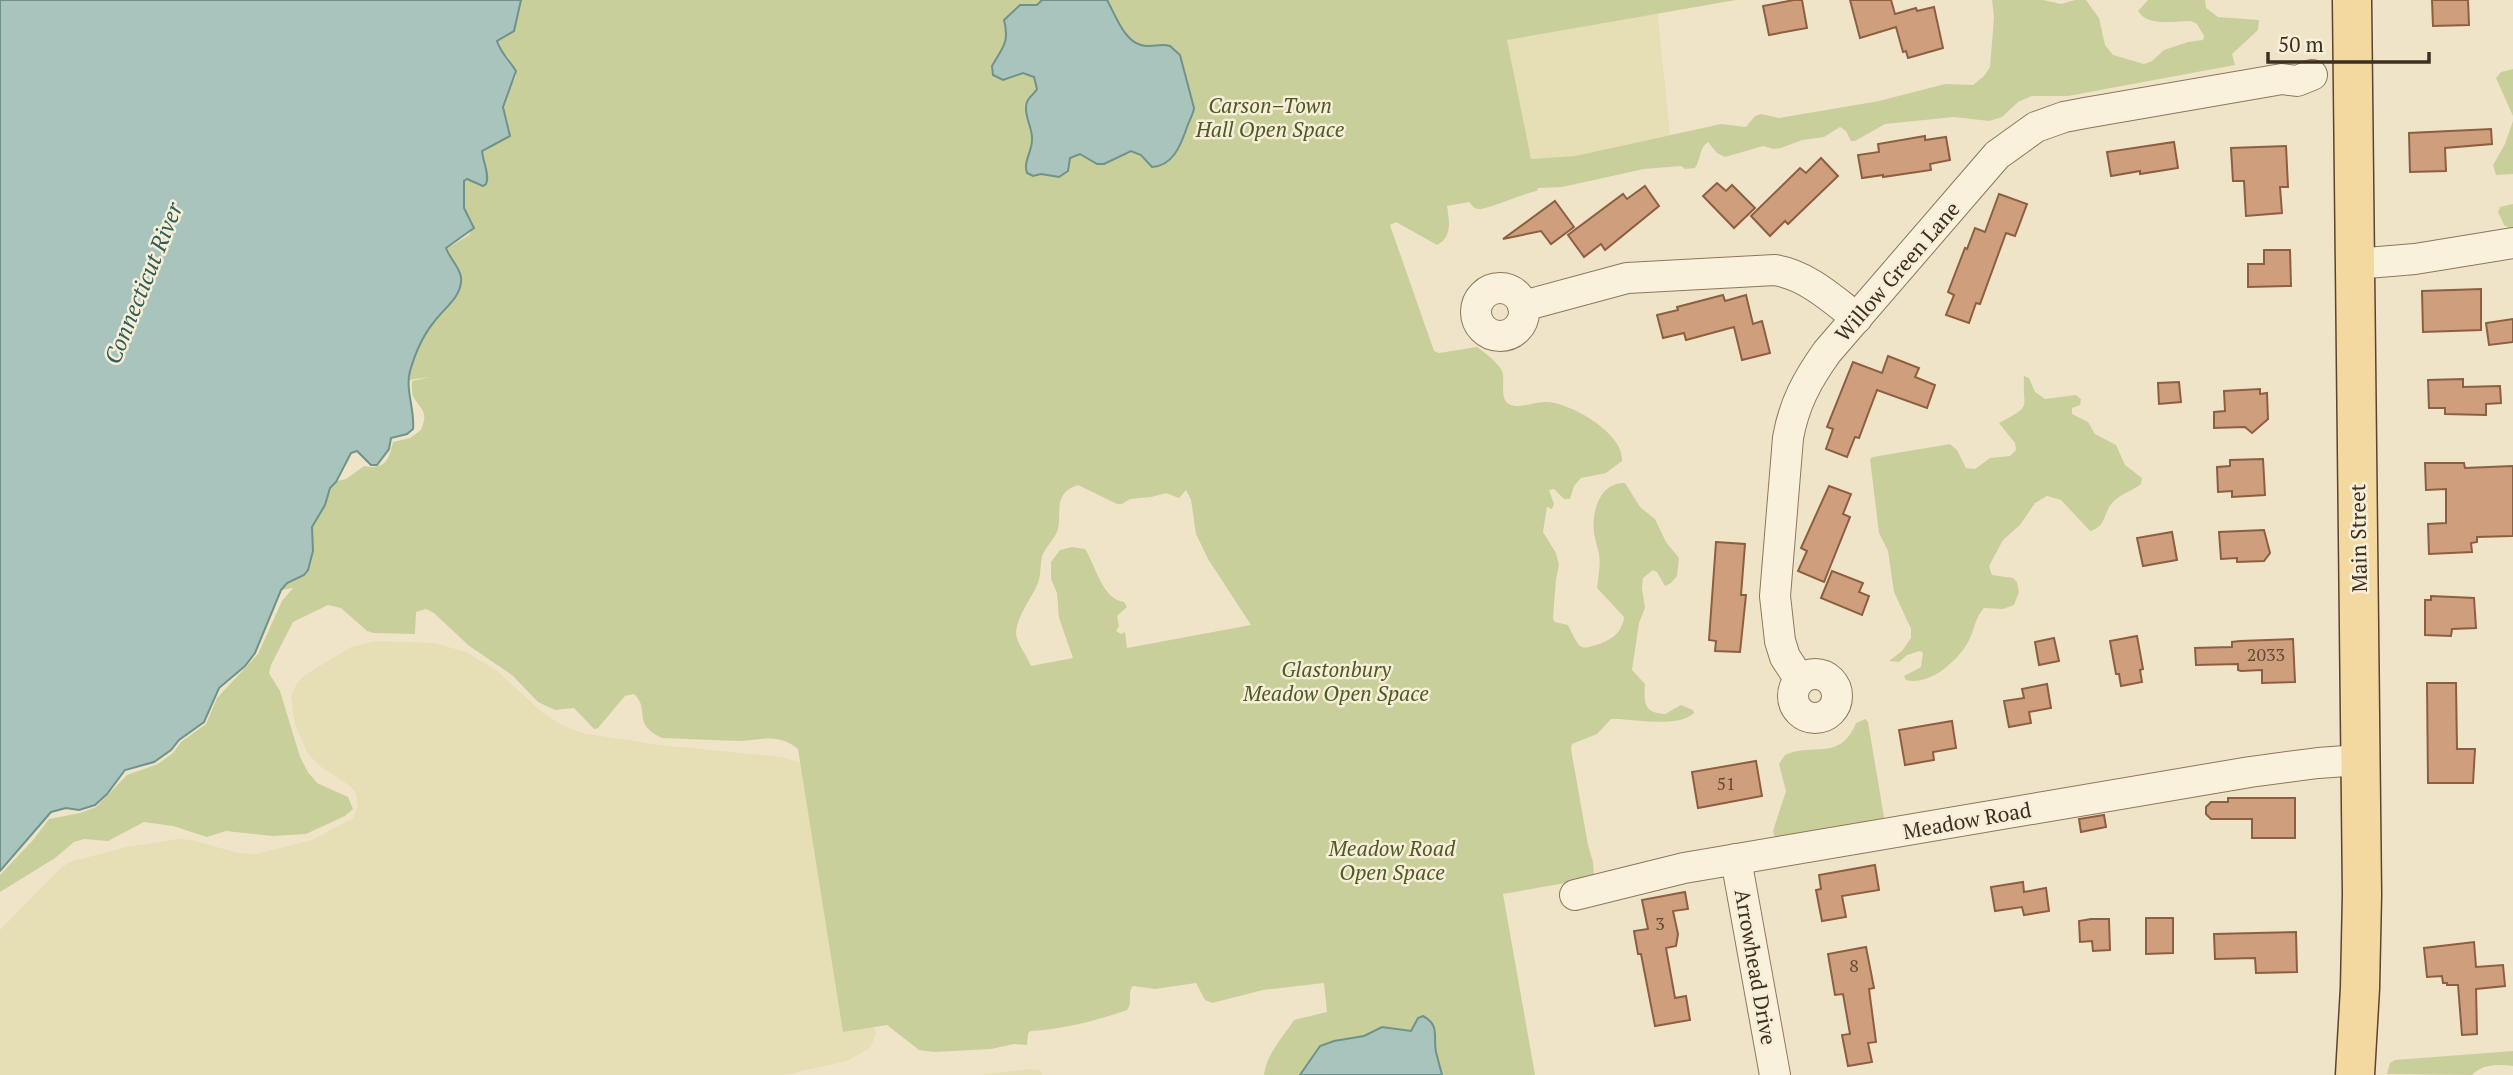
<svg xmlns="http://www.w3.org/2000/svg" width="2513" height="1075" font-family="'PT Serif',serif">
<rect width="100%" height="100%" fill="#f0e4c8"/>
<!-- farmland -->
<g fill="#e6deb5">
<path d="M1657,7L1670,135L1575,156L1523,161L1373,62Z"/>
<path d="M377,641L434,643L466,652L496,670L544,714L562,725L582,733L659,745L781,757L803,763L867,995L876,1034L870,1048L847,1061L784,1075H0V930L61,868L70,862L126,847L179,839L192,840L238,853L256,854L312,840L353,818L358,806L356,793L350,786L321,767L308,754L295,725L291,696L297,683L305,675L351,647Z"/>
<path d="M1031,1069L1040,1070L1042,1075H977Z"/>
</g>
<!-- green -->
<g fill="#c9cf9b" fill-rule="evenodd">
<path d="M521,0H1736L1507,40L1531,159L1575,156L1721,124L1746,127L1755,116L1761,114L1779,118L1879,101L1945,84L1973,85L1984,76L1990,67L1994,18L1992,0H2043L2061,4L2075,0H2086L2099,18L2105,45L2113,55L2144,64L2152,61L2164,50L2188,42L2203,40L2204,36L2197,24L2191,21C2175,21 2147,27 2138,11L2148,0H2205L2206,8L2218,17L2259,20L2258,30L2232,54L2235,65L2068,96H2032L2018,102L2002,117L1989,121L1954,117L1885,124L1855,141H1851L1846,131L1840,127L1824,137L1802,140L1781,148L1774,149L1763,146L1725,157L1717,153L1708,142C1699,148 1701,159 1695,168L1685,169L1681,166L1644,169L1562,187L1538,188L1537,191C1524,193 1487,210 1478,209C1473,208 1472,205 1469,202L1447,206C1449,220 1453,237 1437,245L1396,222L1390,225L1434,351L1439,353L1477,347C1484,352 1496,361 1501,369C1507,379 1498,397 1509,404C1519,410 1535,401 1546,402C1570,402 1625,434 1622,461L1606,473L1581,478L1574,486L1570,499H1564L1554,489L1549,490L1554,504L1552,509L1547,507L1543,532L1556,553L1559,565L1556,579L1553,618L1555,622L1568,625C1571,631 1576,642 1580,646C1585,649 1588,647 1592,646C1608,642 1622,635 1624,617L1597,588C1598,578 1601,565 1599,554C1598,549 1596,544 1595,538C1590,516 1598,482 1625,483L1640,507L1655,519L1666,542L1679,558L1677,576L1671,583L1665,586L1657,572L1653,570L1643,578L1642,588L1645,608L1639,623L1632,670L1645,684C1644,702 1643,713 1665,714L1681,705L1693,710L1694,713C1678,729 1632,718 1611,719L1597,734L1572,744L1571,749L1588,845L1593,862L1594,878L1503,894L1535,1075H1333L1318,1048L1300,1075H1264C1266,1055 1283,1037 1294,1020L1327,1012L1324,983L1263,990L1212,1003L1205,1000L1196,983L1155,989L1133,986C1127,993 1133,1003 1127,1010C1095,1021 1065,1029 1031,1031L1028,1033L1027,1045L1014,1044L991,1049L934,1052L919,1050L887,1025L843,1032L798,749C776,732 761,741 737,741L662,738C631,724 651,710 634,694L625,696L598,728L594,729L574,708L555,710L538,702L512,675L468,645L434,613L426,609L416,612L415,634L374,633L367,631L341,608L328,605L293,622L271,665L269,673L280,691L300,757L308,772L317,783L348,797L353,809L345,816L306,834L273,836L226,831L207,837L173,826L144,822L108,841L84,839L74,842L55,858L0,892V875L33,840L49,819L80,813L96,807L127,775L158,764L173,753L181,742L206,724L217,698L258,654L282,601L293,588L281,590L287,583L304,575L313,551L312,527L325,505L330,488L337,481L346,479L364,466C384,470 389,461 393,442L410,438L421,430C428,412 423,412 414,398C411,393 412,386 412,381L430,377L409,380L410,371L424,336L434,321L451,303L458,268L446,249L469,235L474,225L464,208V181L472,180L483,185L488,177L482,151L503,141L508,122L503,107L505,99L516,76L508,57L499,49L497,41L514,31ZM1078,485L1117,504H1122L1130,499L1151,497L1166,493L1179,498L1186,490L1191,500L1196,534L1208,559L1251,625L1127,648L1125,632L1121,634L1116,631L1119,626L1117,616L1127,607L1124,602C1102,599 1096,566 1085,549L1072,547L1060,550L1051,562V579L1057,593L1059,618L1073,658L1031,666C1027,655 1016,643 1016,632C1018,613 1031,600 1038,583C1041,575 1040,566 1042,557C1044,549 1052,542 1056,534C1061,525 1058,513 1060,503C1062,493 1068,488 1078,485Z"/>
<path d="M2513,69V116L2496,78L2501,72Z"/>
<path d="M2513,121V174L2496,175L2493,165L2505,144Z"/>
<path d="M2513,204V230L2504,225L2498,212L2500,207Z"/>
<path d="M2024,376L2029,378L2035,392L2045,399L2076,395L2081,399L2080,405L2072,408V414L2088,422L2095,434L2116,445L2125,465L2142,478L2141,484C2133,491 2121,493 2113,502C2103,512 2107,527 2090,531L2061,500L2047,496L2035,503L2020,525L2003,540L1989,566L1992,575L2013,578L2017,582L2019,592L2014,605L2003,609L1984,608C1974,619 1974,633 1967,644C1955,663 1929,686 1906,680L1904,676L1921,667L1923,653L1920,651L1907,655L1899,662L1889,661L1902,651L1911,638V629L1894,592L1888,551L1879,533L1870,459L1873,457L1950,444L1957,450L1966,468L1975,469L1990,458L2010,456L2016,450L2015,443L1999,423C2034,404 2022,410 2024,376Z"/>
<path d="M1865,719L1868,722L1885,823L1775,838L1773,831L1786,791L1779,764L1785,755C1814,742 1840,762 1856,723Z"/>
<path d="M2513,1051V1066C2499,1064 2482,1064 2472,1075L2387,1074L2390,1063L2395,1060Z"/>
</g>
<!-- water -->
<g fill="#a9c4bc" stroke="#6f938a" stroke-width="2">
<path d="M0,0H521L514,31L497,41C500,52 510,61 516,71L503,107L510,136L482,151C483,162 490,175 486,184L483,186L467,179L464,181V208L474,228L446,248C450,259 459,266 461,277C463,296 444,308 434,322C423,335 415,354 410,371C405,390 415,410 413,429L407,434L391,438L389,449L377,465H371L357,451L351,453L336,482L330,488L325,505L312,527L313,551L308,570L304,575L287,583L281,590L255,653L245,666L219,688L204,722L179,740L171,750L154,762L125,770L107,794L95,805L79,810L66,808L51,812L0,871Z"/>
<path d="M1042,0H1107C1115,14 1124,41 1141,45C1151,48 1161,43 1170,46L1180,55L1194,108C1193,116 1188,122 1186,130C1180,147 1172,166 1152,167L1141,155L1131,151L1104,164H1097L1080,154L1070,158L1068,171L1059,177L1041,174L1033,176L1027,173C1023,161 1032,152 1032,140C1033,129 1025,118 1026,107C1026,98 1033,96 1037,89L1034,77L1023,73L1003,80L993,75L992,66C1002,48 1010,43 1004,20L1020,5H1037Z"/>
<path d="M1423,1016C1440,1025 1433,1036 1436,1052C1438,1060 1440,1067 1442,1075H1300L1320,1046L1334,1041L1364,1036L1382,1027L1411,1031L1418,1018Z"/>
</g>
<!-- building -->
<g fill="#cf9f7d" stroke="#8d5f41" stroke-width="2">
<path d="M1794,0H1802L1807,28L1769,35L1763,6Z"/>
<path d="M1850,0H1891L1895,14L1916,8L1917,11L1934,7L1943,48L1908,58L1906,51L1903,52L1896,27L1860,38Z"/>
<path d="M2432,0H2468L2469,25L2433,26Z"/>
<path d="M2491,129L2492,144L2445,148L2446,171L2410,172L2409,133Z"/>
<path d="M1925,136V140L1946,137L1950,160L1930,164L1931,170L1883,177V175L1862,178L1858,155L1879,152L1878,144Z"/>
<path d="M2174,142L2178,168L2140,174V171L2111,176L2107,152Z"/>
<path d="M2286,146L2288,187H2280L2282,213L2246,216L2244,181H2233L2231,148Z"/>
<path d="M1821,158L1838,176L1788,224L1785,221L1770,236L1751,216L1800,168L1806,173Z"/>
<path d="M1717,183L1726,191L1732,185L1755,208L1734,228L1703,196Z"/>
<path d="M1645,186L1659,206L1605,250L1601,244L1584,257L1568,235L1623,194L1627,199Z"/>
<path d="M1999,194L2027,204L2015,236L2006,233L1980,304L1976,303L1969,323L1946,315L1954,295L1948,292L1965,248L1967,249L1975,228L1985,232Z"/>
<path d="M1555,201L1574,227L1551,244L1541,231L1503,239Z"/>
<path d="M2264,250H2290L2291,286L2248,287V264H2264Z"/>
<path d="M2481,289V330L2423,332L2422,291Z"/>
<path d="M1723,295L1725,301L1746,295L1753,324L1762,321L1770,353L1742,360L1734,327L1686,340L1684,333L1663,338L1657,315L1678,310L1677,307Z"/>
<path d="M2513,319V342L2489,345L2486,323Z"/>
<path d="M1888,356L1919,368L1915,377L1935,385L1927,408L1877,390L1859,438L1855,437L1847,457L1826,449L1833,429L1827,427L1853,362L1882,373Z"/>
<path d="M2463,379V387L2500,386L2501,403L2486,404V415L2445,414V408H2429L2428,380Z"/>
<path d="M2179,382L2181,402L2159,404L2158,383Z"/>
<path d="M2260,389V394L2267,393L2268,419L2252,433L2245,427L2214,428V412L2225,411L2224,391Z"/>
<path d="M2263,459L2265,495L2232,497V491L2218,492L2217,467L2230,466V460Z"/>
<path d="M2425,463H2464L2465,468L2513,466V536L2477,537V542L2471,543L2472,552L2429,554L2428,524L2446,523V489L2426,490Z"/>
<path d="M1829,486L1851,494L1843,514L1850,517L1824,582L1798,571L1807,551L1801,548Z"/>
<path d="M2264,530L2270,553L2264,561L2237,562V558L2221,559L2219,532Z"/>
<path d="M2172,532L2177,560L2143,566L2137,538Z"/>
<path d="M1716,542L1745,544L1741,595H1746L1740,652L1715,651L1716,641L1709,640Z"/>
<path d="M1832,571L1863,583L1859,592L1869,596L1862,615L1821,598Z"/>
<path d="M2431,596L2474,598L2476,628L2452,629L2451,636L2425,635V600H2431Z"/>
<path d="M2137,636L2143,669L2140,670L2142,682L2121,686L2119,674H2116L2110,641Z"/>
<path d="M2054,638L2059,661L2039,665L2035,642Z"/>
<path d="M2293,639L2295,682L2262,683V670L2241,671L2238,670V664L2196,665L2195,648L2232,647V642L2240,641Z"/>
<path d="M2427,683H2456L2457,749H2475L2473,783H2428Z"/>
<path d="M2047,684L2051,708L2029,712L2031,723L2009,727L2004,701L2024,698L2022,689Z"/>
<path d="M1952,721L1956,748L1933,752L1934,760L1905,765L1899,730Z"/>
<path d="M1756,761L1762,796L1698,808L1692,772Z"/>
<path d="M2228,798H2295V838H2252V819H2211L2206,814V807L2211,802H2228Z"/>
<path d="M2104,815L2106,827L2081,832L2079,819Z"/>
<path d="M1875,865L1879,890L1842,896L1846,917L1822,921L1816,890L1821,889L1819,875Z"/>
<path d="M2023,882L2024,892L2046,888L2049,911L2024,915L2022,907L1995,911L1991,887Z"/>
<path d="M1685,892L1688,909L1673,911L1678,934L1676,946L1666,948L1675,998L1686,996L1690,1020L1655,1026L1641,954H1638L1634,931L1648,929L1642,900Z"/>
<path d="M2146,918H2173V953L2146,954Z"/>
<path d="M2091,919H2109L2110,950L2093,951L2092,941L2080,942L2079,921Z"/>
<path d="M2296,932L2297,972L2256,973L2255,958L2215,959L2214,934Z"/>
<path d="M2474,942L2476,967L2503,965L2505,986L2476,989L2477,1034L2462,1035L2458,985H2447V983H2443L2442,976L2427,977L2424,948Z"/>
<path d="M1866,947L1874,988L1869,989L1876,1042L1868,1043L1872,1062L1848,1066L1842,1035L1850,1034L1843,994L1835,995L1828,954Z"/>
</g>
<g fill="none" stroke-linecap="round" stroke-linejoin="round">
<defs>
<g id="minor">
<path d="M2355,264L2415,259L2513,243"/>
<circle cx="1500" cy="312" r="24"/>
<path d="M1523,306L1627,278L1775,270C1808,276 1831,298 1857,318"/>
<circle cx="1815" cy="696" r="22"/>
<path d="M1800,680L1785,657L1780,641L1775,596L1788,438C1794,404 1807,380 1827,352L1997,155L2036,127L2064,117L2085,113L2282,79L2297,81L2312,75"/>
<path d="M1736,859L1775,1075"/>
<path d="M1575,895L1684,868L2250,772L2318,763L2360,760"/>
</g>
<path id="major" d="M2352,0L2362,895L2360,988L2355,1075"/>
</defs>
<!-- minor casing -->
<use href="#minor" stroke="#8d765c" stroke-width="32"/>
<!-- major casing -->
<use href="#major" stroke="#5b4430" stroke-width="41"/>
<!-- minor -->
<use href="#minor" stroke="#faf1dc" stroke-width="30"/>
<!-- major -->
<use href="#major" stroke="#f3d9a0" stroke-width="38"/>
</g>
<g text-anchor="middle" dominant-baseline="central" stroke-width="5" stroke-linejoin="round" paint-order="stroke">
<!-- number labels -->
<g font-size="18" fill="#624a37">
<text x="2266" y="654">2033</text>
<text x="1726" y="783">51</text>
<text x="1660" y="923">3</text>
<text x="1854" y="965">8</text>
</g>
<!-- park labels -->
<g font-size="21" font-style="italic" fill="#4d5a26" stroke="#f7eed8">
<text x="1270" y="105">Carson–Town<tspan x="1270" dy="24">Hall Open Space</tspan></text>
<text x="1336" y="669">Glastonbury<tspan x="1336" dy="24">Meadow Open Space</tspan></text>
<text x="1392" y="848">Meadow Road<tspan x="1392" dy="24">Open Space</tspan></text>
</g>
<!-- street labels -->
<g font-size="21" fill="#3d2e20" stroke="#f7eed8">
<text transform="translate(1897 271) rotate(-49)">Willow Green Lane</text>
<text transform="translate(2358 538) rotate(-91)">Main Street</text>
<text transform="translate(1967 820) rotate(-10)">Meadow Road</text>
<text transform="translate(1756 967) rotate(80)">Arrowhead Drive</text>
</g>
<!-- water labels -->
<g font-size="23" font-style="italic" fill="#2f5d5a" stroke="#f7eed8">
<text transform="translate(143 283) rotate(-68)">Connecticut River</text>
</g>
</g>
<!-- scale -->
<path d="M2268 52v10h161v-10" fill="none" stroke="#3d2e20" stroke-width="3.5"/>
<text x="2278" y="52" font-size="21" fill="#3d2e20" stroke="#f7eed8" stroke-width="5" paint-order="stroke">50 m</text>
</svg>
